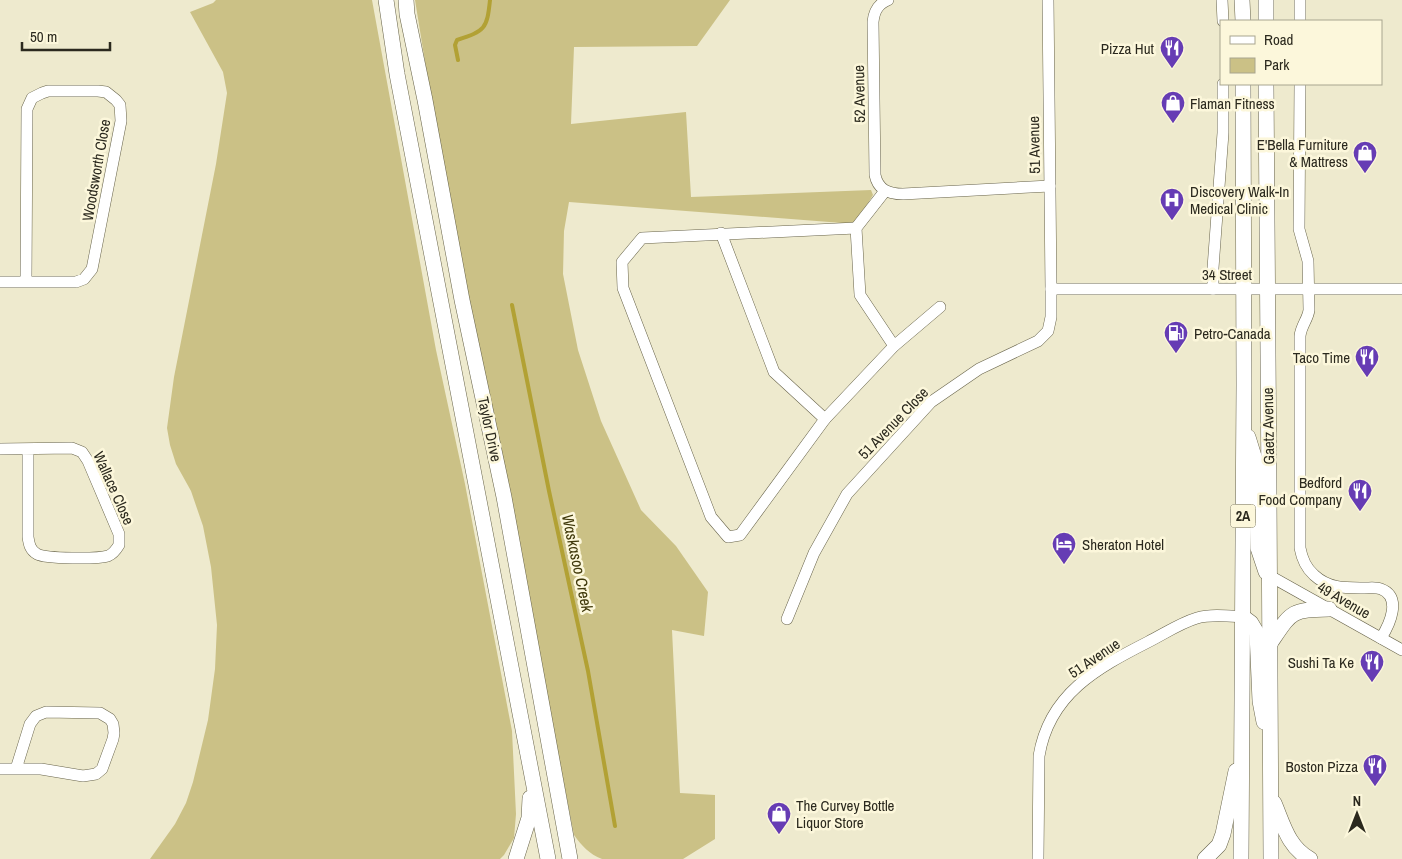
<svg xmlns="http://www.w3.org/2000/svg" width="1402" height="859" font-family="'Archivo Narrow',sans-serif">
<rect width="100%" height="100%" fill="#eeeace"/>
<!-- green -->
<g fill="#cbc186">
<path d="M216,0H372L436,350L465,484L512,731L516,814L514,838L504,855L500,859H150L175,824L186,803L193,782L208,720L215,669L217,625L211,567L203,526L191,491L176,464L170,445L167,428L174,377L216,164L227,93L223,72L190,12L213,3Z"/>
<path d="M415,0H730L697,46L574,47L571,124L686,112L691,197L871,190L873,195L855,224L569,202L564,231L563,274L578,350L601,421L641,510L676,546L708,592L704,636L672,630L680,793L715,795V839L683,859H602C589,854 582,846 574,835L491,412L433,111Z"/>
</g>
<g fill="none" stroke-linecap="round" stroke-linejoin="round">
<!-- stream -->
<g stroke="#b2a134" stroke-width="4">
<path d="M458,60L455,45L457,40C485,31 487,29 490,0"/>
<path d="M512,305L549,491L588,671L615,826"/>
</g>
<defs>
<g id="minor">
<path d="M888,0C878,4 874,11 873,22L875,175C878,190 889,194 903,194L1050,186"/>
<path d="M1222,0L1223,21"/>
<path d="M1300,0V21"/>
<path d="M1300,84L1299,229L1308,261L1309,310C1308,319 1301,326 1300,336V548C1302,559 1306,568 1314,575C1329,589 1346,588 1365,588C1370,588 1376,587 1381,589C1402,597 1390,624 1381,638"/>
<path d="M885,191L856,228L860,295L894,346"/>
<path d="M856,228L642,238L622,262L623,288L711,517L728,537L740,535L825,419L894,346L940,307"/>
<path d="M721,233L774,372L825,419"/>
<path d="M0,282H76L84,279L92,269L121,121L120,105L116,100L106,92L98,91H48L42,93L32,98L27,109L26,282"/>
<path d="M1051,289H1402"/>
<path d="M1213,289V268L1223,133V84"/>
<path d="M0,449L72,448L82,452L88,461L119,534V545C116,550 113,554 108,556C98,559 46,559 37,554C30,550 29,544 28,537V449"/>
<path d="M1270,576L1402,650"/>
<path d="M787,619L814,553L847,494L931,402L979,369L1038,341L1048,331L1051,317V289L1048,0"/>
<path d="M0,769H41L83,776L96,774L102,769L113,739L114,733L113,724L110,719L100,713L46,712L36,716L30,724L16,769"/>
<path d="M1038,859L1039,756C1049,694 1097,668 1148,642C1164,634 1180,623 1197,618C1211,614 1228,616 1243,617"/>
</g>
<g id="major">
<path d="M386,0L397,74L548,859"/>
<path d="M406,0L407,14L425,100L462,300L504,497L570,859"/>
<path d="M1242,0L1243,21"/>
<path d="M1266,0V21"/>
<path d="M1266,84C1267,342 1271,601 1271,859"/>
<path d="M1248,437L1256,463L1258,548L1266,572"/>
<path d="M1243,617L1251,623L1257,633L1260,701L1264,722"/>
<path d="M1271,642C1292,611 1291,610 1329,609"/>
<path d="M1274,803C1283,824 1288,847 1310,859"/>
<path d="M516,859L529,818L530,798"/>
<path d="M1205,859L1219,845L1223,834L1236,771"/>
<path d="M1241,859L1244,385L1243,84"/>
</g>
</defs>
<!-- minor casing -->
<use href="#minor" stroke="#68644b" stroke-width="12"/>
<!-- major casing -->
<use href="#major" stroke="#68644b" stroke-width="16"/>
<!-- minor -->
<use href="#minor" stroke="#fff" stroke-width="11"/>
<!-- major -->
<use href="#major" stroke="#fff" stroke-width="15"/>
</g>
<!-- icons -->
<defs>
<symbol id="restaurant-pin" viewBox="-11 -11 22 30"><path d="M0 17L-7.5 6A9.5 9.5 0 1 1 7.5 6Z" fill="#663cb4" stroke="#fcf7db"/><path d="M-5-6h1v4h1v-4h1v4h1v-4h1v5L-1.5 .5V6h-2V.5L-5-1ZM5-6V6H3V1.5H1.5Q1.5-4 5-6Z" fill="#fff"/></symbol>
<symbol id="shop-pin" viewBox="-11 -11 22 30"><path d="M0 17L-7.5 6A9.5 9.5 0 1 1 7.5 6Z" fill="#663cb4" stroke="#fcf7db"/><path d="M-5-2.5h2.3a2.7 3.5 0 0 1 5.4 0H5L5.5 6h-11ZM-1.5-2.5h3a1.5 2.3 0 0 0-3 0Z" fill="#fff"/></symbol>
<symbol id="hospital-pin" viewBox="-11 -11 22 30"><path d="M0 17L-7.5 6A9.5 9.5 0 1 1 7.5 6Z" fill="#663cb4" stroke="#fcf7db"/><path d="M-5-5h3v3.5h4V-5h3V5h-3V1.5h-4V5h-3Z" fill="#fff"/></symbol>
<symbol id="fuel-pin" viewBox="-11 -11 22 30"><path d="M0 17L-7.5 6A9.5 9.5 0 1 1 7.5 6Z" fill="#663cb4" stroke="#fcf7db"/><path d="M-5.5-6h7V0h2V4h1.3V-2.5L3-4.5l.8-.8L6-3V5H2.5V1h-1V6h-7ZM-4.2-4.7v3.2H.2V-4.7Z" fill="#fff"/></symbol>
<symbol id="hotel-pin" viewBox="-11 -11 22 30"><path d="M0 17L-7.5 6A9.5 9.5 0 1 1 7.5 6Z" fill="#663cb4" stroke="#fcf7db"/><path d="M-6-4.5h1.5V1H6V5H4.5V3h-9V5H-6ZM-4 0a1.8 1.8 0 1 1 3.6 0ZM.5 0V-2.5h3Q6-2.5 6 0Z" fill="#fff"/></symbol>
</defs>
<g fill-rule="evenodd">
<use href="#restaurant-pin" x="1158" y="34" width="28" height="38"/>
<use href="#shop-pin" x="1159" y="89" width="28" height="38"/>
<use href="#shop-pin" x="1351" y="139" width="28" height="38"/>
<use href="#hospital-pin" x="1158" y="186" width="28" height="38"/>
<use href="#fuel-pin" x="1162" y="319" width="28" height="38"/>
<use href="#restaurant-pin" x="1353" y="343" width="28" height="38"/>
<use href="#restaurant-pin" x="1346" y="477" width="28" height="38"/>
<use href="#hotel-pin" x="1050" y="530" width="28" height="38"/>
<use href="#restaurant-pin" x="1358" y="648" width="28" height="38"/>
<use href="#restaurant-pin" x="1361" y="752" width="28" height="38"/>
<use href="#shop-pin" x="765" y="800" width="28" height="38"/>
</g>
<g text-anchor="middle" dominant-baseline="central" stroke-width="5" stroke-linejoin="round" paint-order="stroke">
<!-- shield labels -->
<rect fill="#fcf7db" stroke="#6a6757" stroke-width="1" x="1230.5" y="504.5" width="25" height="23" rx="4"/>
<g font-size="14" font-weight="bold" fill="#2b291e">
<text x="1243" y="516">2A</text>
</g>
<!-- poi labels -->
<g font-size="15" fill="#2b291e" stroke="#fcf7db" text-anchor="end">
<text x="1154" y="48">Pizza Hut</text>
<text x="1190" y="103" text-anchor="start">Flaman Fitness</text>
<text x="1348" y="144">E'Bella Furniture<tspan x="1348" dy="17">&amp; Mattress</tspan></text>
<text x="1190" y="191" text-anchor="start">Discovery Walk-In<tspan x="1190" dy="17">Medical Clinic</tspan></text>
<text x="1194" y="333" text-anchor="start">Petro-Canada</text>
<text x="1350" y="357">Taco Time</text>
<text x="1342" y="482">Bedford<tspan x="1342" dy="17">Food Company</tspan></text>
<text x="1082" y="544" text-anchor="start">Sheraton Hotel</text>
<text x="1354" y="662">Sushi Ta Ke</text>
<text x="1358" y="766">Boston Pizza</text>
<text x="796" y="805" text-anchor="start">The Curvey Bottle<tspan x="796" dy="17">Liquor Store</tspan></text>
</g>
<!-- street labels -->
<g font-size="15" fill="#2b291e" stroke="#fcf7db">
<text transform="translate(859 94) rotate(-91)">52 Avenue</text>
<text transform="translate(1034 145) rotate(-91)">51 Avenue</text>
<text transform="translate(96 170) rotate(-80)">Woodsworth Close</text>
<text x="1227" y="274">34 Street</text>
<text transform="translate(893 423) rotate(-46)">51 Avenue Close</text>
<text transform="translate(1268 426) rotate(-91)">Gaetz Avenue</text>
<text transform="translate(490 429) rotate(78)">Taylor Drive</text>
<text transform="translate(114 488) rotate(66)">Wallace Close</text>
<text transform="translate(1344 600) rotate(30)">49 Avenue</text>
<text transform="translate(1094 658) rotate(-34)">51 Avenue</text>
</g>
<!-- water labels -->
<g font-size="16" font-style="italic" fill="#40390b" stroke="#fcf7db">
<text transform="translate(578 563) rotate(78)">Waskasoo Creek</text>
</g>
</g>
<!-- legend -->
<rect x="1220" y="20" width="162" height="65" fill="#fcf7db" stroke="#a8a58f"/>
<rect x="1230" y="36" width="25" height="8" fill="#ffffff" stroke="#a8a58f"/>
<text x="1264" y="45" font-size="15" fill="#2b291e">Road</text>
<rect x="1230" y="58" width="25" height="15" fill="#cbc186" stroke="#a8a58f"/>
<text x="1264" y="70" font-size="15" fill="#2b291e">Park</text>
<!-- north arrow -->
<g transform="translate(1357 814)" stroke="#fcf7db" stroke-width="4" paint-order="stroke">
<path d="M0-4L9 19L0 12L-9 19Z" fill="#2b291e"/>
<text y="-8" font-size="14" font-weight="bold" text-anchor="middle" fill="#2b291e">N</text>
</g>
<!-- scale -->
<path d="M22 42v8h88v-8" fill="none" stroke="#2b291e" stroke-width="2.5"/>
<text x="30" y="42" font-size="15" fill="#2b291e" stroke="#fcf7db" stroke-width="4" paint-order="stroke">50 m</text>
</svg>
